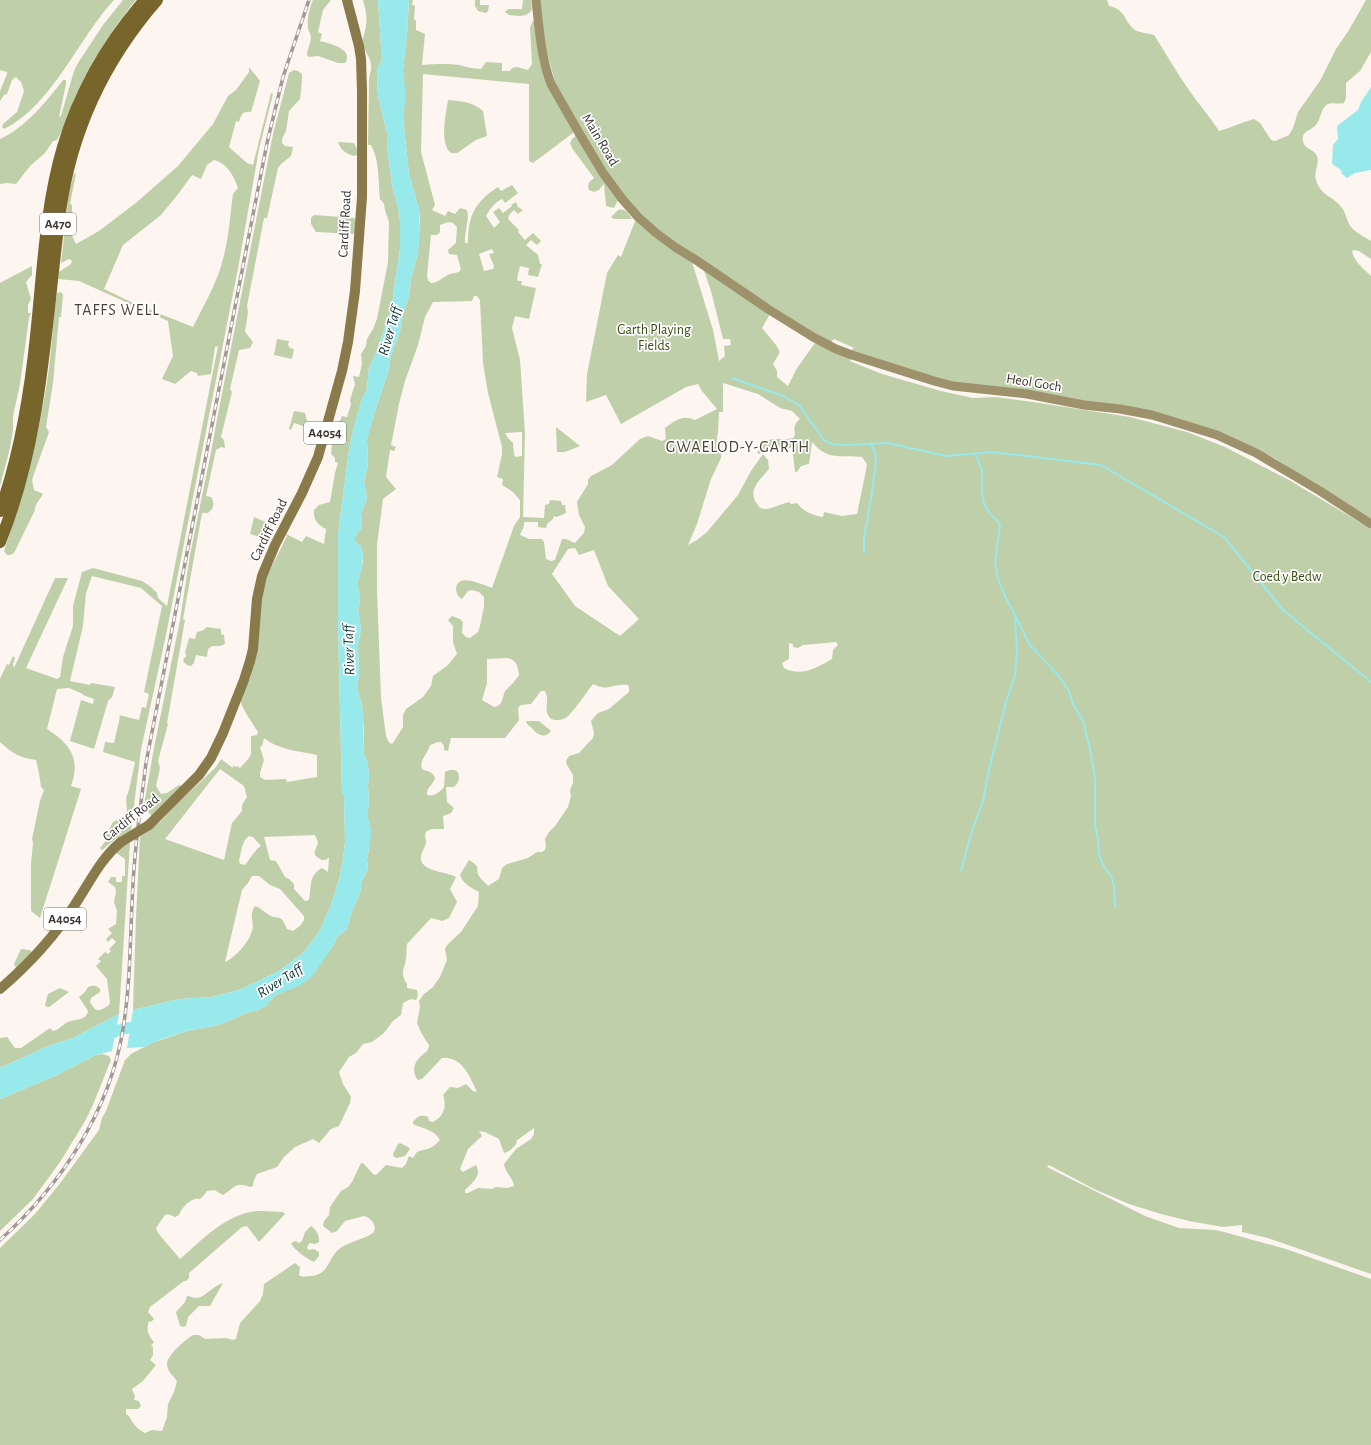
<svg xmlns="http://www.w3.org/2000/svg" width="1371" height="1445" font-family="'Alegreya Sans',sans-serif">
<rect width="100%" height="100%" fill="#fdf5f0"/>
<!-- green -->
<g fill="#bfcfa9" fill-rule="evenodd">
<path d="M0,0H114C79,37 52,106 4,129L2,127L3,124L17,112L24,91L21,82L16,77L12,80L7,94L4,95L0,101V91L7,74V72L0,70Z"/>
<path d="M123,0H136C114,26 94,58 79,88C71,105 67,124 57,140L53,141L45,153L30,166L16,184L7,183L0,184V139C25,128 47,101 63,80H66V84L59,117L61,116L74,71L78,63L103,25Z"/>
<path d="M313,0H331L323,10L318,32L322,34L320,41C328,43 355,49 345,63H338L318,56L309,57L307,55C307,49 311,43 311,37C311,34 308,31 308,28C307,18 309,9 313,0Z"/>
<path d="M363,0H378L381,47V61L378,67L377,74L378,96L387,133V148L392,185L399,212L400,222V249L394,288L393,298L391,309L375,356L369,367L367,389L362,399L353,430L349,450L338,534V626L342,792L344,795L345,842L343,860L339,879L331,905L319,932L303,953L279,971L239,990L212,997L179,999L133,1010L136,917L140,837L160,822L177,804L216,767L221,759L233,768V765L235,767L237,766L240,768L249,758L251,754V736L257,735L258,732C255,727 241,707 241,702C241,698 249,681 251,676L250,673L259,604L267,576L287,536L286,534L302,542L306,536L324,544L326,529C318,525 313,520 314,510L319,505L330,502L335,473L338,463L335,462V458L331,454L332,444H335L339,427L337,426L338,421H340L342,416L347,417L351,404L350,400L355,384L353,376L359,377L362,364L361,354L366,346L367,339L373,329L377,319L388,262L389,222L385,210L384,204L382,201L380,200C378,182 380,161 371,145H368C368,123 369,102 369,80C369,75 372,70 371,65C371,56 361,49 363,39C363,36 365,33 365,30C368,20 366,10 363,0ZM264,738C279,750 298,751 317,755V777L287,782L286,779L265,780L260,777V773L264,760L260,747L262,746ZM220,769L244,786L247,797L242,805V811L232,823L224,860L165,839ZM315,835L318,842C316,852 310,854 322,860H326L329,857L328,872L322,868C308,876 312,886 309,900L305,901L294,889V884L289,879L285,877L276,861L270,860L264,837ZM249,836L253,837L261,846L257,849L245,865L240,864L239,861C241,853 242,840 249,836ZM252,876H259L270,885L280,889L304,916V920L300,926L293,931L287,929C280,912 280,921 269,915C264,912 261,908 255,906C248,916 255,921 252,931C249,942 236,957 225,962L242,890L248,883Z"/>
<path d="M409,0H413L412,5L415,6L414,19L416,21V30L425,34L422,65C431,64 455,63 463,66C469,68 474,68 481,69L486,62L502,63V71H510L512,68L517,67L528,70L532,64L530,27L533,21H539L545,63L556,85L545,46L538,0H1107L1109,6C1127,10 1123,21 1135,30C1140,33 1148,33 1154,35C1167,55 1178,75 1191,93C1200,106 1211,118 1219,131C1231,128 1242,122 1254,119L1260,123L1271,140L1275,141L1289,135L1293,128L1298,112L1320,81L1336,49L1349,30L1366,0H1371V52L1360,71L1346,83V98L1344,103C1338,105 1331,101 1326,105C1320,111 1321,120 1315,126C1309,131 1301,132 1303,141C1304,149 1314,149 1317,156C1320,164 1313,172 1316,180C1321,197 1334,196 1342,208C1346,213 1347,222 1351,227C1356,233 1365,237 1371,241V259L1359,251L1354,250L1352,251C1354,262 1364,269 1371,276V519L1324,492L1276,459L1242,443L1176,420L958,385L849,352L854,348L834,339L830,343L694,257L636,213L577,130L533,163L529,161V84L423,74L421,152L435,205L432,210L445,216L448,211L455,214L460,208L467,210C470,218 464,233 465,243H468C468,215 475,202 498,187L501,191L512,185L518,193L505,203L502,199C494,203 490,209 486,216L494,228L500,222L493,212L499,208L503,213L512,206L511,205L516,202L518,207L523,210L518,214L514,210L509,215L508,219L519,230L518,232L525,240L533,233L541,241L537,245L531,240L526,245L538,255L540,264H542L538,277L528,275L529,268L520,266L517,279L518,281H522L521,285L536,288L529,319L515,316L512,328L520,360L525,433L523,517L544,518L545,505L549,504L550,500L561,501L562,505H565L566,513L557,517L554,516L553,519L547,524L546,528L538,527V522H524V526L520,535L529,539H542L544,542L546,559L551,561L555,560L562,539H566L575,543L584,533L585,527L579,515L577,502L588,484V480L591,476L612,465L640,439L648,436L662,441L666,439L665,428C675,421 682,414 695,420L717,409L702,391L698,384L686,387L621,424L606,395L586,402L587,374L607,273L618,255L621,257L636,219L692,262L713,330L719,361L725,356L724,346L731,345L730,339H723L711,291L703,268L770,314L762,328L776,345L780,352L773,364L777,371V377L788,386L797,368L815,343L851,359L850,361L882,374L941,391L973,398L995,397L1033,402L1130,417L1187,432L1225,447L1289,480L1371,529V1274L1268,1238L1242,1232V1225L1223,1227L1189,1221L1161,1214L1129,1204L1094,1189L1049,1165L1047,1167L1145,1216L1179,1228L1215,1230L1224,1232L1286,1249L1371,1279V1445H0V1248L35,1214L58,1186L99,1130L102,1118L106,1111L125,1060L131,1054L152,1043L187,1031L214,1026L234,1019L246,1013L259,1010L267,1005L271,1000L276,995L287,990L324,958L333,946L337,937L347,929L352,911L360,893L362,881L368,869L367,860L369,849L368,821L367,814L369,804L368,785L369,776L368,765L364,754V730L362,705L357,689L359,674L358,646L361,629L358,608L360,602V596L357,585L363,562V553L360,545L355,542V537L362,526L361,513L367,499L364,481L368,465L367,440L369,431L378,402L388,373L391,356L400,331L402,317L409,296L411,279L418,252L420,221L419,209L409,174L403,118L405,96L403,70L407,35ZM448,222L453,223L457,227L456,243L448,250L449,254L457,255L461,269L459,272C455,273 450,273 446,276C440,279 438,283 431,283L428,280L427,276L431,235H437L440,232V225ZM492,249L494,253L489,254L494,266L493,269L484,271L479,254ZM474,296H477L480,300L483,363L488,393L502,447V454L497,477L503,479L502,485L513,492L520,500V517L514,526L492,588C485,585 467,578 461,581C453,584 456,597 462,599L468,591L472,590L479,592L484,597V606L480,626L478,632L470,638L466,637L462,633L463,622L460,619L452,616L448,620L453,626V642L457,654L448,665L433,676L431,686L423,697L406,709L403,715V727L393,743L391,744L388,741L386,736L381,698L377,591V545L383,499L396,489L386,477L390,450L394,451L396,447L391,445L399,404L405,381L418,345L425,317L433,302L472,301ZM723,383L758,394L780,408L792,411L800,419C794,424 794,427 795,435L793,438C778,442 766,432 757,453L759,454C773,444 779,446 795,449V452L793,454L795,472H797L801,466L809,464L812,442C829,462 840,454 862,457L867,464L866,470L857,514L842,516L824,512L823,517C812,515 804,512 797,503L791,504L789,502C781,504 772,509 765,509C761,509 759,507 757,504C747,490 760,480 769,469L768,460L763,454L751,471L738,495L707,532L697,540L688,545L697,524L711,479L721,458V454L716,445L718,432L719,412H723ZM522,432V456L516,457L514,455L513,443L508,438L505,433ZM575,548L579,555L594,550L608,586L639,619L620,636L575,606L552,574L568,549ZM836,642L838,645L833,650L832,659C817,668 800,677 784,668L782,663L789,659V643L793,644V647L798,648L803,645ZM506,658C516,659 518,666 519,675L513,683L505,691L501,703L498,706L494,707L482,700L487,683V659ZM593,684C609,692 613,683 628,685L629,688V692L609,709L598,713L591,721L594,733L593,738L579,753L569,756L566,761L567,765L573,775V783L570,790L571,796L568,807L555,826L549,832L545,839L546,846L545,850L542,852H537L528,858L507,864L502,868L499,879L488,886C485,882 481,880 479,876C474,868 483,868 469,860L460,875C463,884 472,888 479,892L478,906L461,932L447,945L445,949L447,960L440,977L433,987L423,995L419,1001L420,1007L417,1023C420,1031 424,1038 429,1045C429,1047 428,1049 427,1051C425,1053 422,1055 420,1057C413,1064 412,1073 418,1080L422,1079L442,1058C462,1056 470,1077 477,1092L473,1091L466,1084L458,1088L450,1087L443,1095C447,1106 444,1116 433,1122L429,1121L428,1117C421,1114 417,1117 413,1122V1124C423,1129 434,1129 440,1140C431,1150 428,1148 417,1152L413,1158L409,1156L406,1164L402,1168L386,1165L376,1175L373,1174L363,1163H361L352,1182L348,1187L341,1191L330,1207L329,1215L324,1221L323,1226L332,1233L337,1231L345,1221L364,1216C371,1218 374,1222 375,1229L373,1233C362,1240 348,1242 339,1249C327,1259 330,1274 311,1276C306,1276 303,1278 299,1275L300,1267L295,1263L264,1284L263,1294L260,1301L240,1323L236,1339L233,1340L226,1338L205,1339L199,1335H193C185,1340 168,1354 167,1364C167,1371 173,1376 177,1381L174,1392L168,1404L167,1417L162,1431L152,1430L145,1433C137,1429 133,1424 129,1416L126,1414V1409H138L141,1406L139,1401L134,1400L135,1396L132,1389L143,1381L156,1365L150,1360L153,1355V1347L151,1346L154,1342C148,1335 146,1330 149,1321L151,1322L154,1319L148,1312L150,1307L184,1281H186L189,1278V1273L242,1227L247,1226L259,1242L285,1214L283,1212C276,1212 269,1211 261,1211C229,1211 203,1239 180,1259L158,1233L156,1228L165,1215L168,1214L175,1217L179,1215C181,1209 188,1201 195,1199C200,1198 196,1201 201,1198C204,1196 205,1193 207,1191L214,1190L223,1195C235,1188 234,1181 250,1187L253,1186L254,1180L257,1174L277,1167L284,1157L295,1147L313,1139L319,1143L331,1129L339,1126L350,1103L351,1097L343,1084L339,1072L349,1057L356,1053L363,1044L372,1042L384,1033L393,1021L401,1015L403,1003L411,999L416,1000L418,996L417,990L407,988V984C399,972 405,969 406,958C407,953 406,949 407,944L431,918L442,921L449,918L457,902L450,889L456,877C446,872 431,872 424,865C416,857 426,849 426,841C426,838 424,835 426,832C429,828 440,829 444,829L443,816L451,813L454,808L447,802L446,787C448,787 451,787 453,787C462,784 462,763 445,772L444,787C440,792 434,797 427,795C426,788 433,785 435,778C433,771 427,772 422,769C419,759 428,754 430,745L438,742H441L444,746V750L448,751L451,738H505L519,720L518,708L521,705L531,704L541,691H545C550,701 544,708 548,715C551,722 561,721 567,717C573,712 587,692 593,684ZM534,1128V1134L531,1139L516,1149L504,1164C505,1173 513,1177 514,1186L507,1188L496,1187L492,1189L478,1188L468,1193H465V1190C473,1182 482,1176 476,1165L463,1172L460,1169L468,1149L482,1136L479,1131L485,1132L499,1139L504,1153C509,1152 515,1147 517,1142L516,1141Z"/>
<path d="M475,0H480V5H489L488,11L486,13L478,11L475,6Z"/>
<path d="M523,0H531L532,9C528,18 518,16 509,15L505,12L508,9H522Z"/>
<path d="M249,67L260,81L251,112C243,111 241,114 239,122L236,121L229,147L247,163L253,165L271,93L273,94L259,149L239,263L166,635L141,749L131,830L114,840L102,850L100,848L105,842L107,833L113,822L126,816L127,812L126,798L129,790L135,762L103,752L105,742L114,743L120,717L119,715L139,720L142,707L146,708L149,694L144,692L162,606L141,588L92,576L86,593L83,626L70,681L90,685L91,683L115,687L112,697L108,701L94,749L70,741L81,700L93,704L94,699L83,695V694L69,688L57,689L47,729C70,744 81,758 71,786L81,789L40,918L31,911V864L33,843L32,839L40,801L44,790L41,787L39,773L36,760C20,758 12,753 0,742V679L7,664L9,665L13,656L15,658L13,664L14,668L55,578H68L26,668L57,679L60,677L61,671L63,657L73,626V606L82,572L93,568L142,581L151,587L157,593L158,598L167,606L218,346L215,347L211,374L198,376L197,373L191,371L175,384L162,379L173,356L168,321L79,281L58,279L59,272L71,264L72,261L69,259L61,263L69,191L74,174L76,173L70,204L72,205V236L76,244L99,231L137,202L178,166L213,124L228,96L236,90L249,72ZM214,160C227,163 234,176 238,188L233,194C230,215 229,238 223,259C217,283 204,305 193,327L133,303L104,289L123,245L161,215L179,193L192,175L201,179L207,165Z"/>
<path d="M294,70L298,71L302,74C302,82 301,91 300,99L289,111L286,131L282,139V143L285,146L293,147L291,156L281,164L278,168L267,218H264L247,306L248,312L245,332L253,342L250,348L239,350L230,389L232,392L221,437L224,440L225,448L221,447L216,450L206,496L211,497C215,503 214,508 208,513H202L183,619L185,620L167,723L168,724L158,761L160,768L156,786L161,794L167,793L179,785L182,786L152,816L146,810L145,799L154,748L180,620L190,555L212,447L217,419L273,134L289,73Z"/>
<path d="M448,100C461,101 473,102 483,111L487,136L476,140L457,153H451C439,143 446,114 448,100Z"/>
<path d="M579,133L607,178L605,183L618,200L614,208L606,206L604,184L599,190L594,192L589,190C587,183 589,182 594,178L572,148L570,143L572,139Z"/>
<path d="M338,142L354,143L358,151L357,155L354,156C346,154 340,149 338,142Z"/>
<path d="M618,210C626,208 628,214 632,219H614L611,217Z"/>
<path d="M314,215L355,218V234L316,232L311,224V218Z"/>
<path d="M32,266V275L26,282L31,299L28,305V313H31L29,318L20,384L13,416V430L10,448L0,486V283Z"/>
<path d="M61,292L63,295L61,317H59L53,383L46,427L49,432L34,474L32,480L34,490L43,494C40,500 35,503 35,510L14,553L10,555H7L4,551C22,498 37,444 46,388C51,361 52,333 55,306L57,293Z"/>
<path d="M277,339L289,341L288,345L290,348L294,349L292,359L274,355Z"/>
<path d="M294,411L305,413L308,425L307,427L294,423L291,430L289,429Z"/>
<path d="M556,427L580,446L565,452H557Z"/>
<path d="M254,517L270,524L264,538L250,534Z"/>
<path d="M206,627L221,629V634L224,635L225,644L220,646H212L208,649L207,657L196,655L194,663L191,666L187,665L183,661L184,658L186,657V654L185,653L189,638L195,639L197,632L204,630Z"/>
<path d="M526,721H539L551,731C545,739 537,735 532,728C529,725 527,725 526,721Z"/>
<path d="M130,842L119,1014L73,1038L46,1047L0,1068V1038L7,1037L15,1048H21L50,1028L53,1031C59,1030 61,1026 66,1023C74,1018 86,1022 88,1011L79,997L85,992L88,987C94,985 96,985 100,989V992L91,998L90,1002C96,1013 99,1012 109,1005L110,1002L107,979L96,966L101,961L98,959L105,952L108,954L111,951L109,949L116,942L112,938L108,942L106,939L112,933L108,929L116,924L117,911L114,902L116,892L115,887L108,882L111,877H116V882H122V876H125V859L115,852Z"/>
<path d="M21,949L30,950L35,955L18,972L14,964Z"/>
<path d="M60,988L69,992L49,1007H47L45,1005L48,994Z"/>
<path d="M102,1054L109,1056L111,1060L92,1107L84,1123L60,1162L33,1199L0,1231V1099L55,1076L96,1055Z"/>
<path d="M400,1143L408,1147L410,1149L405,1156L397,1158L394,1157L393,1154L398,1144Z"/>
<path d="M311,1226C316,1229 320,1236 319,1242L315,1244L310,1243L308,1245L307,1248L309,1250L314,1249L319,1252V1256L314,1262C307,1259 293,1249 291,1243L296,1241L299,1243L302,1241L305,1232Z"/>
<path d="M223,1283L210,1306H199L188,1317L186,1326L184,1327L180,1326L176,1312L185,1302L187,1296C190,1296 193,1298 197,1298C205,1297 213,1286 223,1283Z"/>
</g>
<!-- water -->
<g fill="#98e9eb">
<path d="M378,0H409L407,35L403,70L406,96L403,118L409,174L419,209L420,233L418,252L411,279L409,296L402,317L400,331L391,356L388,373L378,402L367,440L368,465L364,481L367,499L361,513L362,529C357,533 355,536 355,542L360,545L363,553L362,568L357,585L360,596V602L358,608L361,629L358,646L359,674L357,689L362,705L363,713L364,754L368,765L369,776L368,785L369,804L367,814L371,829V836L367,860L368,869L362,881L360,893L352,911L347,929L337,937L333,946L312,977L299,986L276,995L271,1000L267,1005L259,1010L246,1013L234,1019L214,1026L187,1031L162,1039L144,1047L127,1048L133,1010L179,999L212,997L239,990L279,971L303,953L319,932L331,905L339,879L343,860L345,842L344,795L342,792L338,626V534L349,450L353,430L362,399L367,389L369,367L375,356L391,309L393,298L394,288L400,249V222L399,212L392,185L387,148V133L378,96L377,74L378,67L381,61V47Z"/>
<path d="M1371,87V170L1355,173L1347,178L1342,174L1341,170L1332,164L1333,145L1338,139L1337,126L1358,110L1361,102Z"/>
<path d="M119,1014L112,1051L96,1055L55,1076L0,1099V1068L46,1047L73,1038Z"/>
</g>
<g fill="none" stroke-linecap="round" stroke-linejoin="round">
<!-- stream -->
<g stroke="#98e9eb" stroke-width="2">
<path d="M732,378L783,396L799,405L824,440L832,444L845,445L888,443L946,456L992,452L1101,465L1224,537L1283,610L1371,682"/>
<path d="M975,454L982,470V492L984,504L990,514L998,521L1000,527L995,561L998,579L1004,594L1030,645L1058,675L1069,691L1073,704L1083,721L1090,749L1095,778V825L1098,839L1099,855L1104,867L1111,876L1114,886L1115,906"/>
<path d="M864,552V536L868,518L869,508L871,499L876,463L875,452L871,444"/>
<path d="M961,870L972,831L983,801L989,770L1006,702L1015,676L1017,649L1015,619"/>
</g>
<!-- river -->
<path stroke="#98e9eb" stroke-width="11" d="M103,1037L122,1029L145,1025"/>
<!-- secondary -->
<path stroke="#9e926c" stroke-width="9" d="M536,0C539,27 541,58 551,84L579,133L603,173L623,200L638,217L656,233L675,247L696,260L768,309L813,337L836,349L852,355L934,381L953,386L1027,394L1084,405L1120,409L1152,415L1217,435L1256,453L1320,491L1371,524"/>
<!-- primary -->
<g stroke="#897a4b" stroke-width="10">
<path d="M149,825L199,775L211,758L223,733L244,680L250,661L253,649L257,599L262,576L275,545L302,493L318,457L342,371L348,342L355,291L362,197V90L361,59L359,46L347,0"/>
<path d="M0,989C28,965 54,937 74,906C89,884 100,859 121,842"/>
</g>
<!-- highway -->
<g stroke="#77652c" stroke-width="12">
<path d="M0,511C20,455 30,394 36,336C43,272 45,208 63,147C79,93 108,42 145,0"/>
<path d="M0,542C43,435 45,324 60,212C71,131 103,62 157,0"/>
</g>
<defs>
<path id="rail" d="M0,1240C61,1185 110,1111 123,1029C131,981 130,932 133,884C135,843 141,803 146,763L267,143L283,77L309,0"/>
</defs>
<!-- rail casing -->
<use href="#rail" stroke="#a19994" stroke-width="3.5"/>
<!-- rail -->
<use href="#rail" stroke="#fff" stroke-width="2" stroke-dasharray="6" stroke-linecap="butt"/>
<!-- primary-bridge -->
<path stroke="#897a4b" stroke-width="10" d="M121,842L149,825"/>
</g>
<g text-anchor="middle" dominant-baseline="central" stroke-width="3.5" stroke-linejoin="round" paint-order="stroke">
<!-- shield labels -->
<g fill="#fff" stroke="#76726e" stroke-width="1">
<rect x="40" y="213" width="36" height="22" rx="3"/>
<rect x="304" y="422" width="42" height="22" rx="3"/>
<rect x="44" y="908" width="42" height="22" rx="3"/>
</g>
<g font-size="13" font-weight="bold" fill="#3c3530">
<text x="58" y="224">A470</text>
<text x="325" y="433">A4054</text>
<text x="65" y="919">A4054</text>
</g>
<!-- street labels -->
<g font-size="14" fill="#3c3530" stroke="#fff">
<text transform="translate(600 140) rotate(59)">Main Road</text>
<text transform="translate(345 224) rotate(-87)">Cardiff Road</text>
<text transform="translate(1034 383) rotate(9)">Heol Goch</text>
<text transform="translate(269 530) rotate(-64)">Cardiff Road</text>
<text transform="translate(131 818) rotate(-38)">Cardiff Road</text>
</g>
<!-- park labels -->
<g font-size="14" fill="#394c0f" stroke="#fff">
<text x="654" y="330">Garth Playing<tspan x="654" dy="16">Fields</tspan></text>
<text x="1287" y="577">Coed y Bedw</text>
</g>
<!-- water labels -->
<g font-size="15" font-style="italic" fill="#0b3435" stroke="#fff">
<text transform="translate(390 331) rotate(-74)">River Taff</text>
<text transform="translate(349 650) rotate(-92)">River Taff</text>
<text transform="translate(280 981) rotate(-32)">River Taff</text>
</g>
<!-- quarter labels -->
<g font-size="16" letter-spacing="1" fill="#4e3f34" stroke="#fff">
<text x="117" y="310">TAFFS WELL</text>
<text x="738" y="447">GWAELOD-Y-GARTH</text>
</g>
</g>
</svg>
